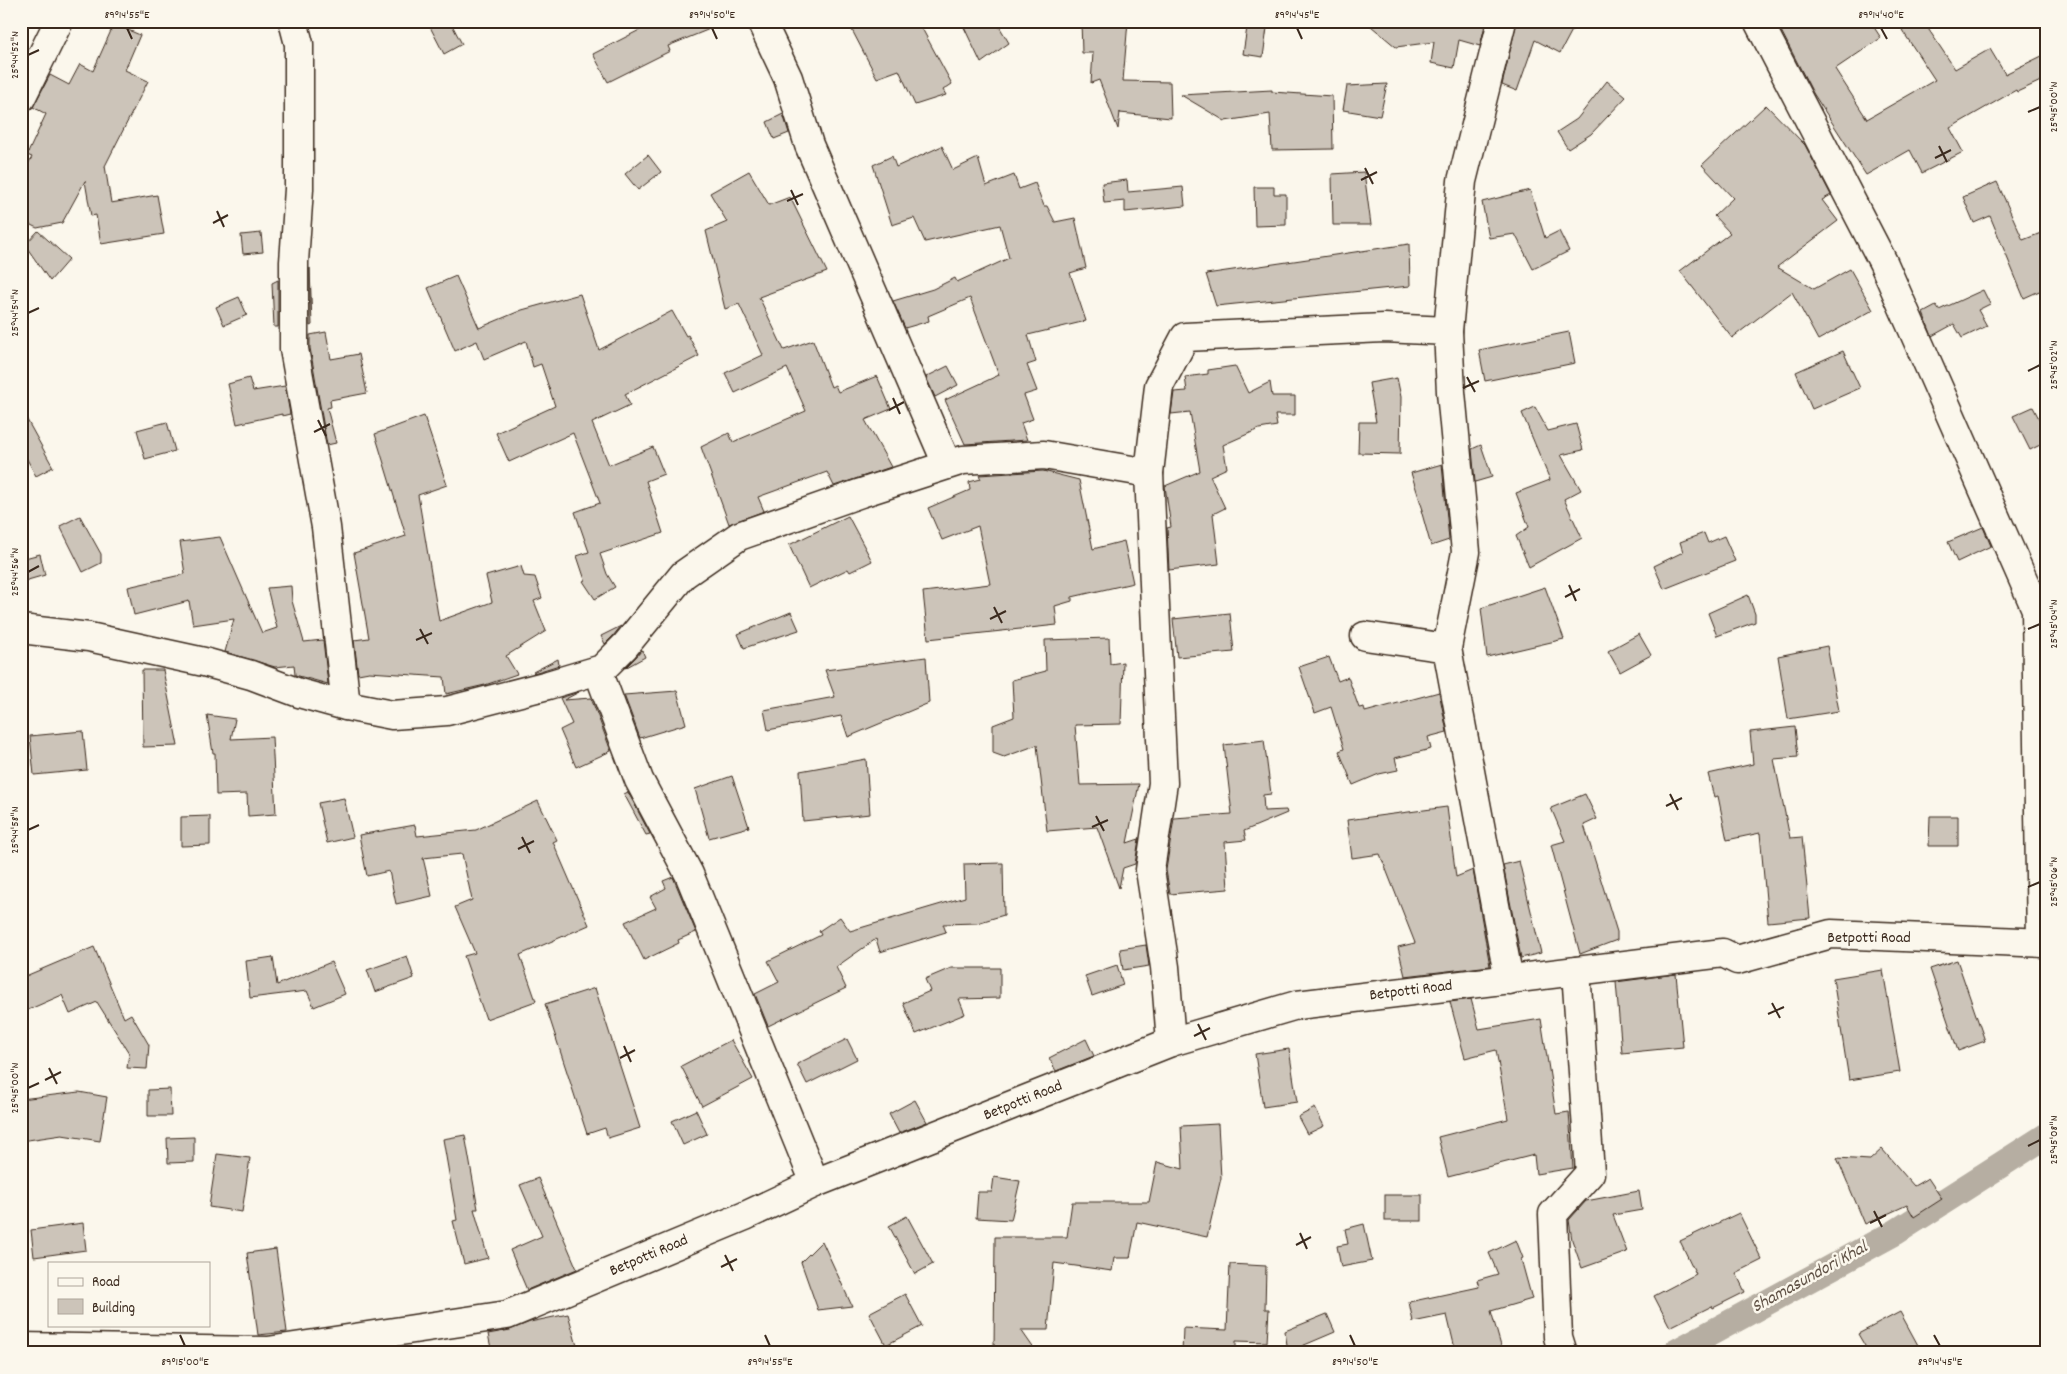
<svg xmlns="http://www.w3.org/2000/svg" width="2067" height="1374" font-family="Dekko,sans-serif">
<rect width="100%" height="100%" fill="#fbf7ec"/>
<filter id="ink" filterUnits="userSpaceOnUse"><feTurbulence type="fractalNoise" baseFrequency=".02" numOctaves="2"/><feDisplacementMap in="SourceGraphic" scale="10" xChannelSelector="R" yChannelSelector="G"/><feConvolveMatrix kernelMatrix="1 2 1 2 8 2 1 2 1" color-interpolation-filters="sRGB"/></filter>
<g filter="url(#ink)">
<g fill="none" stroke-linecap="round" stroke-linejoin="round">
<!-- canal -->
<path stroke="#b6aea2" stroke-width="26" d="M1674,1353L1896,1232L2046,1136"/>
</g>
<!-- building -->
<g fill="#ccc4b9" stroke="#3b2a1e">
<path d="M427,21H450L462,44L444,54Z"/>
<path d="M657,21L727,22L668,46L670,51L608,82L593,54Z"/>
<path d="M866,21H918L952,84L943,90L946,95L915,105L899,70L877,78L852,30Z"/>
<path d="M961,21H996L1009,43L981,63Z"/>
<path d="M1081,21H1128L1123,81L1170,82L1171,118L1120,113V112L1118,129L1099,80L1091,83L1093,53H1082Z"/>
<path d="M1248,21H1268L1263,57L1243,54Z"/>
<path d="M1365,21H1486L1480,46L1459,40L1454,68L1431,63L1434,42L1396,47Z"/>
<path d="M1517,21H1577L1560,53L1535,40L1517,91L1502,85Z"/>
<path d="M1776,21H1870L1881,38L1835,69L1867,119L1935,80L1902,30L1915,21H1923L1955,69L1990,49L2005,74L2046,54V73L2043,75L2045,79L2017,92L2016,90L1950,128L1963,152L1922,173L1910,150L1866,175L1813,93Z"/>
<path d="M114,24L140,35L125,70L148,81L105,166L111,203L157,195L164,234L101,244L96,215L91,216L85,181L62,223L37,228L21,220V177L32,157L27,155L46,114L33,107L50,75L69,85L80,64L93,71Z"/>
<path d="M1607,81L1626,97L1591,134L1568,149L1557,132L1577,119Z"/>
<path d="M1387,84L1380,116L1343,110L1347,86Z"/>
<path d="M1272,90V92L1332,96L1333,149L1272,150L1270,114L1225,121L1181,95Z"/>
<path d="M1766,105L1805,145L1831,195L1822,200L1838,221L1777,267L1814,289L1850,269L1873,310L1818,340L1792,292L1732,338L1680,271L1730,233L1714,216L1733,198L1702,165Z"/>
<path d="M783,114L789,133L774,139L767,122Z"/>
<path d="M942,146L953,170L978,158L986,186L1014,175L1019,189L1035,183L1044,206H1047L1055,222L1075,218L1086,268L1070,273L1086,321L1028,335L1036,362L1027,365L1037,391L1024,395L1033,419L1021,423L1027,440L965,444L945,400L999,375L970,298L928,316L929,321L905,328L893,301L933,289L955,278L957,282L1009,258L1000,225L925,242L914,218L892,225L873,165L892,156L896,167Z"/>
<path d="M648,155L661,172L638,190L625,174Z"/>
<path d="M749,171L769,205L790,197L827,272L759,297L784,350L813,340L831,387L835,385L838,392L877,376L891,409L865,420L891,467L834,486L827,472L758,497L764,511L729,524L701,447L729,433L733,442L806,411L787,368L735,393L725,373L763,355L739,304L725,309L706,231L727,222L710,193Z"/>
<path d="M1364,172L1371,225H1333L1332,174Z"/>
<path d="M1127,180L1128,192L1183,187L1185,206L1125,212V201L1104,203L1102,183Z"/>
<path d="M1997,182L2023,240L2046,231V288L2024,298L1990,216L1974,223L1963,197Z"/>
<path d="M1254,187H1274V194H1286V225L1255,226Z"/>
<path d="M1530,190L1545,238L1559,231L1569,251L1533,269L1515,234L1489,238L1482,202Z"/>
<path d="M38,231L69,259L50,281L25,245Z"/>
<path d="M261,233L263,252L243,254L241,235Z"/>
<path d="M1409,244L1410,286L1216,306L1206,274Z"/>
<path d="M310,268L312,325L310,326Z"/>
<path d="M456,276L479,328L522,310L580,294L599,350L672,311L686,336L688,335L699,356L625,394L630,405L592,423L609,465L653,447L664,474L646,481L663,533L600,554L607,574L615,587L595,599L583,581L585,580L577,556L589,552L575,512L600,503L573,433L509,462L496,433L555,406L541,364L533,367L526,341L484,359L477,341L455,351L428,288Z"/>
<path d="M278,280V327H274L272,283Z"/>
<path d="M1983,290L1990,304L1978,310L1987,326L1962,338L1954,324L1932,336L1923,313L1936,306L1939,310Z"/>
<path d="M239,297L247,315L224,325L216,307Z"/>
<path d="M326,332L331,359L359,354L367,393L330,400L331,407L327,408L336,443L327,445L310,348V335Z"/>
<path d="M1569,332L1575,363L1485,381L1479,350Z"/>
<path d="M1843,351L1860,388L1812,409L1796,372Z"/>
<path d="M948,366L958,385L935,397L926,377Z"/>
<path d="M1235,366L1248,393L1270,382L1272,396H1295V415H1275L1277,426L1259,429L1223,445L1227,468L1210,476L1225,508L1213,514L1219,564L1169,570L1167,528L1171,527L1165,486L1200,471L1190,412L1171,414L1174,392L1187,391L1185,377L1208,374V370Z"/>
<path d="M249,378L253,391L285,386L290,414L282,416V414L237,424L228,384Z"/>
<path d="M1397,378L1401,397L1400,454L1358,453L1359,422H1376L1369,383Z"/>
<path d="M1535,407L1548,431L1576,424L1583,450L1561,455L1581,490L1564,499L1582,538L1529,567L1516,536L1529,527L1516,493L1550,480L1522,413Z"/>
<path d="M2033,407L2046,432V442L2030,450L2013,416Z"/>
<path d="M21,409L53,467L36,476L21,448Z"/>
<path d="M424,416L447,485L418,495L439,621L492,602L486,576L521,566L524,576L535,577L542,598L534,601L546,631L506,656L517,674L485,685L446,694L444,677L369,672L358,674L354,640L369,638L354,553L406,536L375,434Z"/>
<path d="M167,422L175,451L145,459L137,430Z"/>
<path d="M1481,445L1492,477L1475,482L1472,449Z"/>
<path d="M1442,464L1449,540L1431,546L1421,510H1423L1411,473Z"/>
<path d="M1043,471L1079,480L1093,549L1124,541L1133,583L1072,597V601L1055,606L1057,625L928,639L923,592L990,584L978,526L942,540L928,508L970,490L969,482L981,479L979,475Z"/>
<path d="M80,516L101,554V563L83,572L60,526Z"/>
<path d="M848,516L872,561L850,572L848,569L809,588L789,545Z"/>
<path d="M1983,527L1991,546L1957,562L1948,542Z"/>
<path d="M1704,533L1708,543L1724,536L1735,561L1664,589L1654,566L1683,552L1680,542Z"/>
<path d="M220,537L262,633L277,628L267,588L291,586L292,601L304,642L323,640L328,684L295,675L294,665L275,667L225,652L234,619L193,625L189,601L134,615L128,587L185,574L180,542Z"/>
<path d="M40,554L45,575L21,582V559Z"/>
<path d="M1545,587L1564,639L1487,657L1481,608Z"/>
<path d="M1748,595L1755,614V622L1717,636L1708,613Z"/>
<path d="M791,612L799,630L744,648L738,634Z"/>
<path d="M1230,613L1234,652L1177,657L1173,619Z"/>
<path d="M621,626L613,636L605,644L601,636Z"/>
<path d="M1639,634L1651,655L1620,672L1608,651Z"/>
<path d="M1109,638L1110,664L1123,662L1121,724L1075,725L1080,785L1139,784L1127,843L1139,839L1135,864L1123,868L1119,888L1097,827L1047,831L1037,745L1004,757L993,753V725L1014,717L1012,680L1046,671L1045,640Z"/>
<path d="M1827,646L1839,711L1788,719L1778,656Z"/>
<path d="M642,650L645,657L625,668L636,657Z"/>
<path d="M926,657L929,703L848,737L841,716L768,730L764,710L835,697L825,670Z"/>
<path d="M1329,657L1338,681L1348,677L1359,708L1364,707L1365,712L1439,692L1447,732L1428,737L1431,749L1395,758L1398,770L1379,774L1353,785L1339,751L1344,749L1331,707L1315,713L1299,667Z"/>
<path d="M558,659L559,665L534,673L533,672Z"/>
<path d="M142,670H163L178,746L143,747Z"/>
<path d="M677,691L686,724L640,738L624,695Z"/>
<path d="M579,692L564,700L591,698L611,751L576,767L560,730L572,724L560,698Z"/>
<path d="M207,715L235,719L231,739L272,737L276,814L248,816L247,794L216,795L215,753H213Z"/>
<path d="M1795,727L1798,757L1774,759L1790,838L1802,837L1810,918L1768,922L1760,833L1727,840L1718,796L1714,797L1708,774L1753,764L1750,732Z"/>
<path d="M83,731L87,770L34,775L30,736Z"/>
<path d="M1264,740L1271,794L1263,795L1264,811L1286,810L1287,813L1244,831L1246,840L1225,842L1228,889L1170,894L1166,870L1174,818L1232,814L1224,745Z"/>
<path d="M866,759L870,814L803,821L800,771Z"/>
<path d="M732,776L749,827L709,838L695,789Z"/>
<path d="M628,792L650,834L646,835L624,794Z"/>
<path d="M1585,794L1597,819L1584,825L1617,932V940L1580,954L1551,845L1565,841L1551,808Z"/>
<path d="M344,798L353,837L327,843L318,803Z"/>
<path d="M538,801L557,840L553,842L589,925L520,955L536,1001L486,1019L464,956L475,953L455,907L472,900L462,854L423,858L432,896L396,904L389,871L367,876L359,835L415,825L417,836L476,830Z"/>
<path d="M1447,807L1456,877L1473,870L1490,966L1405,976L1398,947L1415,943L1380,854L1352,858L1347,820Z"/>
<path d="M210,816V845L181,846V817Z"/>
<path d="M1930,816H1958V846H1929Z"/>
<path d="M1519,861L1541,953L1521,958L1503,865Z"/>
<path d="M1003,863L1004,915L977,923L943,924L946,932L880,952L876,939L836,967L846,988L768,1026L755,994L779,982L768,961L821,935L819,931L840,917L850,931L965,897L964,864Z"/>
<path d="M673,877L696,932L678,940L679,943L644,960L625,922L656,908L650,897L666,888L663,881Z"/>
<path d="M1146,945L1149,966L1123,970L1120,949Z"/>
<path d="M94,947L124,1018L131,1014L149,1045L147,1069L127,1068L129,1053L97,1002L70,1014L62,995L21,1013V978Z"/>
<path d="M407,956L414,978L375,992L367,970Z"/>
<path d="M273,957L277,985L331,962L345,994L314,1007L307,991L250,998L246,961Z"/>
<path d="M1957,960L1985,1041L1958,1051L1930,969Z"/>
<path d="M1117,965L1123,985L1092,996L1085,976Z"/>
<path d="M951,968H1000V998L959,999L965,1014L916,1034L903,1003L930,991L925,979Z"/>
<path d="M1883,970L1900,1072L1849,1080L1833,978Z"/>
<path d="M1676,974L1683,1047L1622,1053L1616,982Z"/>
<path d="M595,988L640,1128L608,1138L605,1128L587,1134L545,1004Z"/>
<path d="M1471,999L1479,1029L1541,1019L1556,1114L1569,1112L1573,1168L1536,1174L1534,1155L1448,1177L1438,1137L1508,1119L1496,1050L1465,1058L1450,1002Z"/>
<path d="M847,1039L857,1059L807,1084L797,1064Z"/>
<path d="M1086,1039L1094,1056L1056,1071L1049,1058Z"/>
<path d="M731,1040L753,1079L702,1106L681,1066Z"/>
<path d="M1289,1049L1297,1102L1263,1107L1255,1054Z"/>
<path d="M170,1089L171,1116H148V1090Z"/>
<path d="M79,1092L107,1097L100,1141L62,1135L21,1141V1099Z"/>
<path d="M915,1100L927,1122L899,1133L889,1114Z"/>
<path d="M1315,1108L1324,1126L1307,1134L1298,1117Z"/>
<path d="M696,1110L707,1134L683,1145L672,1121Z"/>
<path d="M1218,1124L1221,1178L1207,1237L1137,1222L1130,1258H1114L1112,1271L1054,1263L1048,1330H1021L1037,1353H994L995,1237H1067L1072,1202H1149L1157,1162L1183,1169L1181,1126Z"/>
<path d="M465,1135L478,1209H474L488,1258L464,1264L453,1221L457,1220L443,1139Z"/>
<path d="M194,1137V1162L168,1163L167,1138Z"/>
<path d="M1882,1149L1914,1186L1928,1178L1942,1199L1914,1217L1907,1205L1865,1224L1837,1158L1870,1160Z"/>
<path d="M217,1154L250,1158L242,1212L209,1207Z"/>
<path d="M994,1177L1020,1181L1011,1220L976,1218L978,1192H992Z"/>
<path d="M538,1178L577,1269L527,1290L510,1250L542,1236L520,1185Z"/>
<path d="M1639,1191L1642,1210L1613,1215L1627,1252L1582,1268L1572,1240L1569,1220L1586,1201Z"/>
<rect x="1385" y="1195" width="37" height="26"/>
<path d="M1739,1213L1762,1260L1736,1273L1745,1292L1713,1308L1712,1306L1670,1327L1654,1296L1696,1274L1680,1241Z"/>
<path d="M907,1216L933,1264L915,1274L889,1226Z"/>
<path d="M83,1223L86,1250L34,1257L31,1230Z"/>
<path d="M1364,1224L1372,1261L1341,1267L1337,1246L1348,1244L1345,1229Z"/>
<path d="M1516,1240L1523,1258L1521,1259L1532,1299L1491,1311L1503,1353H1456L1447,1315L1413,1322L1409,1302L1479,1287L1477,1280L1498,1274L1489,1253Z"/>
<path d="M822,1241L852,1306L818,1310L801,1262Z"/>
<path d="M276,1249L287,1332L258,1335L247,1253Z"/>
<path d="M1230,1264L1266,1266L1265,1309H1269L1267,1342L1236,1341V1353H1182L1183,1328L1227,1330Z"/>
<path d="M905,1294L922,1326L886,1345L869,1313Z"/>
<path d="M1900,1312L1919,1347L1908,1353H1869L1858,1334Z"/>
<path d="M568,1314L579,1353H492L488,1334L510,1330L530,1322Z"/>
<path d="M1327,1314L1335,1332L1288,1352L1285,1331Z"/>
</g>
<g fill="none" stroke-linecap="round" stroke-linejoin="round">
<defs>
<g id="minor">
<path d="M293,21L299,44V189L294,262V349L326,527L346,706"/>
<path d="M761,21L788,78L809,145L947,464"/>
<path d="M1502,21L1462,181L1448,331L1451,392L1466,552L1447,648L1509,980"/>
<path d="M1758,21L1883,262L2036,609L2041,943"/>
<path d="M21,98L59,21"/>
<path d="M21,629L89,637L204,662L251,675L299,693L346,706L392,715L447,711L548,685L602,669L625,646L683,575L739,536L861,493L963,460L1044,455L1149,473"/>
<path d="M1365,636L1447,648"/>
<path d="M603,684L639,780L689,874L815,1183"/>
<path d="M1171,1042L1165,967L1150,870L1163,783L1149,473L1159,386L1185,337L1384,328L1448,331"/>
<path d="M21,1347L268,1351L507,1315L745,1216L815,1183L1171,1042L1297,1005L1723,953L1737,960L1831,934L2046,943"/>
<path d="M1563,1353L1558,1337L1553,1214L1590,1173L1576,971"/>
</g>
</defs>
<!-- minor casing -->
<use href="#minor" stroke="#3b2a1e" stroke-width="31"/>
<!-- minor -->
<use href="#minor" stroke="#fbf7ec" stroke-width="28"/>
</g>
</g>
<!-- ticks -->
<path fill="none" stroke="#3b2a1e" stroke-width="2" d="M127,28L132,39M712,28L717,39M1297,28L1302,39M1881,28L1887,39M28,55L39,50M2028,112L2040,107M1939,146L1947,162M1935,158L1951,150M1365,168L1373,184M1361,180L1377,172M791,190L798,205M787,201L803,194M217,211L224,227M213,223L228,215M28,313L39,308M2028,371L2040,365M1467,377L1475,392M1463,388L1479,381M893,398L900,414M889,410L904,402M318,420L326,436M314,432L330,424M28,572L39,566M1569,585L1576,601M1565,597L1580,589M994,607L1002,623M990,619L1006,611M420,629L428,644M2028,629L2040,624M416,640L432,633M1670,794L1678,810M1666,806L1682,798M1096,816L1104,831M1092,827L1108,820M28,830L39,825M522,837L530,853M518,849L534,841M2028,887L2040,882M1772,1003L1780,1018M1768,1014L1784,1007M1198,1024L1206,1040M1194,1036L1210,1028M624,1046L631,1062M620,1058L635,1050M49,1068L57,1084M45,1080L61,1072M28,1088L39,1083M2028,1146L2040,1140M1874,1211L1882,1227M1870,1223L1886,1215M1300,1233L1307,1249M1296,1245L1311,1237M725,1255L733,1271M721,1267L737,1259M180,1335L185,1346M765,1335L770,1346M1350,1335L1355,1346M1934,1335L1940,1346"/>
<g text-anchor="middle" dominant-baseline="central" stroke-width="5" stroke-linejoin="round" paint-order="stroke">
<!-- street labels -->
<g font-size="16" fill="#3b2a1e" stroke="#fbf7ec">
<text x="1869" y="938">Betpotti Road</text>
<text transform="translate(1411 991) rotate(-7)">Betpotti Road</text>
<text transform="translate(1023 1101) rotate(-22)">Betpotti Road</text>
<text transform="translate(649 1256) rotate(-23)">Betpotti Road</text>
</g>
<!-- water labels -->
<g font-size="18" font-style="italic" fill="#605246" stroke="#fbf7ec">
<text transform="translate(1810 1278) rotate(-29)">Shamasundori Khal</text>
</g>
</g>
<!-- margin -->
<rect width="2067" height="1374" fill="none" stroke="#fbf7ec" stroke-width="55"/>
<!-- legend -->
<rect x="48" y="1262" width="162" height="65" fill="#fbf7ec" stroke="#aea59a"/>
<rect x="58" y="1278" width="25" height="8" fill="#fbf7ec" stroke="#aea59a"/>
<text x="92" y="1286" font-size="15" fill="#3b2a1e">Road</text>
<rect x="58" y="1299" width="25" height="15" fill="#ccc4b9" stroke="#aea59a"/>
<text x="92" y="1312" font-size="15" fill="#3b2a1e">Building</text>
<rect x="28" y="28" width="2012" height="1318" fill="none" stroke="#3b2a1e" stroke-width="2"/>
<g font-size="12" text-anchor="middle" fill="#3b2a1e">
<text x="127" y="18">89°14'55"E</text>
<text x="712" y="18">89°14'50"E</text>
<text x="1297" y="18">89°14'45"E</text>
<text x="1881" y="18">89°14'40"E</text>
<text transform="translate(14 55) rotate(-90)" y="4">25°44'52"N</text>
<text transform="translate(2053 107) rotate(-90)" y="4">25°45'00"N</text>
<text transform="translate(14 313) rotate(-90)" y="4">25°44'54"N</text>
<text transform="translate(2053 365) rotate(-90)" y="4">25°45'02"N</text>
<text transform="translate(14 572) rotate(-90)" y="4">25°44'56"N</text>
<text transform="translate(2053 624) rotate(-90)" y="4">25°45'04"N</text>
<text transform="translate(14 830) rotate(-90)" y="4">25°44'58"N</text>
<text transform="translate(2053 882) rotate(-90)" y="4">25°45'06"N</text>
<text transform="translate(14 1088) rotate(-90)" y="4">25°45'00"N</text>
<text transform="translate(2053 1140) rotate(-90)" y="4">25°45'08"N</text>
<text x="185" y="1365">89°15'00"E</text>
<text x="770" y="1365">89°14'55"E</text>
<text x="1355" y="1365">89°14'50"E</text>
<text x="1940" y="1365">89°14'45"E</text>
</g>
</svg>
